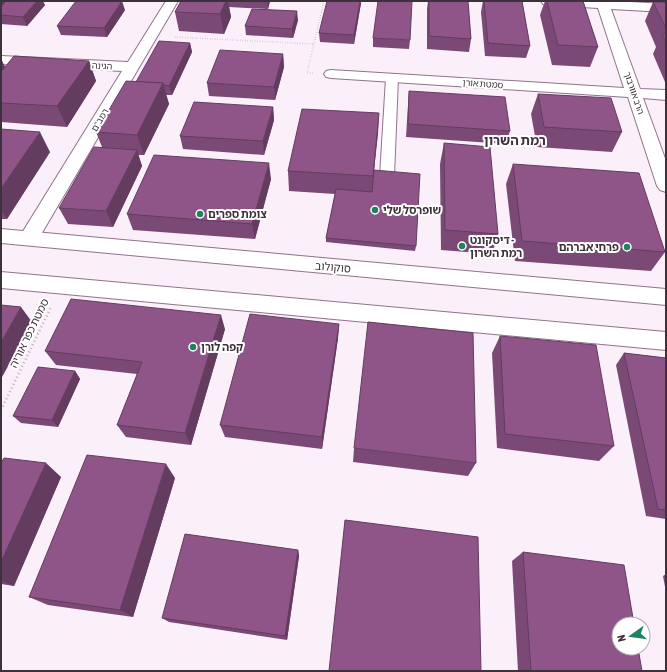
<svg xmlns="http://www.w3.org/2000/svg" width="667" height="672" font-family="'Asap Condensed','Noto Sans Hebrew',sans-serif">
<rect width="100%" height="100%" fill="#fbeff9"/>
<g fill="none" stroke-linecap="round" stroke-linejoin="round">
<defs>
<path id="lane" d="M392,75L396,76L398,78L394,176L392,179L387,180L382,179L380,176L386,78L388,76Z"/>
<g id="street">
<path d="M166,1H178L36,243L29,245L22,243L19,238L22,233L122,71L1,64V56L128,62Z"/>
<path d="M541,1H612L666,4V12L611,9L640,89L666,90V100L643,98L666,161V192L660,190L657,186L628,97L331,78L326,77L324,74L326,71L331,70L624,88L598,8L547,5L543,4Z"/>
</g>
<g id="primary">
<path d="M1,229L666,289V305L1,243Z"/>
<path d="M1,272L666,332V350L1,288Z"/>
</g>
</defs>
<!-- lane casing -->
<use href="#lane" stroke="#8f738b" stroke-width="2"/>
<!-- street casing -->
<use href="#street" stroke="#8f738b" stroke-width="2"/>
<!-- primary casing -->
<use href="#primary" stroke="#8f738b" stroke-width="2"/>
<!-- path-far1 -->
<g stroke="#b9adb7" stroke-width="1.5" stroke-dasharray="0.5 2" stroke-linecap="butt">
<path d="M175,37L314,44"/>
<path d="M313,73H307L324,1"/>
</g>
<!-- path -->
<path stroke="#b9adb7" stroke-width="2.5" stroke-dasharray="1 3" stroke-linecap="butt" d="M1,410L51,307"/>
<!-- lane -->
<use href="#lane" fill="#fff" fill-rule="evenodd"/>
<!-- street -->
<use href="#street" fill="#fff" fill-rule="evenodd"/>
<!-- primary -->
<use href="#primary" fill="#fff" fill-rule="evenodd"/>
</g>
<!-- wall -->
<g fill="#7b4976">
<path d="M1,1L45,5L27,26L1,24Z"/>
<path d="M181,1H270L268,9L229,7L231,17L224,34L179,31L175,12Z"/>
<path d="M428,1H468L471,39L469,52L427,49V9Z"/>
<path d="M483,1H522L530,46L526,58L485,56L481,12Z"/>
<path d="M545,1H583L598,47L590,67L552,65L540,15Z"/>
<path d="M653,2H666V82H665L653,54L656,47L645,21Z"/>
<path d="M361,3L354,44L320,42L319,33Z"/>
<path d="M125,10L107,37L61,35L57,26Z"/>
<path d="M298,20L293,38L246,35L245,26Z"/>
<path d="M373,38L410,40L409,49L373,47Z"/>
<path d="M190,43L192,52L172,95H166L169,104L144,155H138L142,166L113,227L68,224L59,208L102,147L96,132L136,82Z"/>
<path d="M283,54L284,67L275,100L209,96L207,83Z"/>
<path d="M1,59L5,67L89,61L96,81L67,127L1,122Z"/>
<path d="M409,91L510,131L506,144L406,137L408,105Z"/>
<path d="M538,94L622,132L612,152L537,147L531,114Z"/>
<path d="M273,107L274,120L264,155L183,149L180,136Z"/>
<path d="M379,113L374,170L416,246L415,251L326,242V238L335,194L289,191L288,171Z"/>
<path d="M1,129L50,152L7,219H1Z"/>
<path d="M444,143L498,234L492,254L441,250L440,164Z"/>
<path d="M513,164L665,252L651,271L515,261L506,184Z"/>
<path d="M271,179L255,239L133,230L127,214Z"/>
<path d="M339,324L338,338L322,449L225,437L220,425Z"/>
<path d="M225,329L191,445L126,437L117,425L137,374L56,365L45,351Z"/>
<path d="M500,336L614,446L599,461L497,448L492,353Z"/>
<path d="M624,353L666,358V519L646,516L616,365Z"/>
<path d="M75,371L80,379L58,427L21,423L13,416Z"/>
<path d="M354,448L476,463L468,476L353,462Z"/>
<path d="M1,463L61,477L14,586L1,584Z"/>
<path d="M175,478L133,617L48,605L29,597Z"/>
<path d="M298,550L299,556L287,640L169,622L162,618Z"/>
<path d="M523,552L642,671H518L512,561Z"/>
<path d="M666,574V592L663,576Z"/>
</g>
<!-- shaded-wall -->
<g fill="#643c60">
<path d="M1,1H11L1,12Z"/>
<path d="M37,1H43L45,5L27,26L23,17Z"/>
<path d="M122,1L125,10L107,37L104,28Z"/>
<path d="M226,1H228L231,17L224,34L220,14Z"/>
<path d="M267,1H270L268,9Z"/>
<path d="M360,1H361V3L354,44V35Z"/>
<path d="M297,11L298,20L293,38L292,29Z"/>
<path d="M190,43L192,52L172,95L169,86Z"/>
<path d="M283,54L284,67L275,100L274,87Z"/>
<path d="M1,59L9,75L1,85Z"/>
<path d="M89,61L96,81L67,127L57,106Z"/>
<path d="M163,83L169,104L144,155L137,135Z"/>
<path d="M273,107L274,120L264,155L263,141Z"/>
<path d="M379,113L378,134L371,197Z"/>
<path d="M40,132L50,152L7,219L1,210V189Z"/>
<path d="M137,150L142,166L113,227L106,211Z"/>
<path d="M269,163L271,179L255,239L252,224Z"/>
<path d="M21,307L32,322L1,379V342Z"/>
<path d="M221,315L225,329L191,445L185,433Z"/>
<path d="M339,324L338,338L322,449V437Z"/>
<path d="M75,371L80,379L58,427L52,420Z"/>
<path d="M46,463L61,477L14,586L1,581V562Z"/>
<path d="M166,464L175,478L133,617L120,610Z"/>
<path d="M298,550L299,556L287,640L285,636Z"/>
</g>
<!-- building -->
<g fill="#8f5589" stroke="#643c60">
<path d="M6,1H37L23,17L1,15V7Z"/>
<path d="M76,1H122L104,28L57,26Z"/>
<path d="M181,1H226L220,14L175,12Z"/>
<path d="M327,1H360L354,35L319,33Z"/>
<path d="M378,1H412L410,40L373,38Z"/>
<path d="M429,1H468L471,39L429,36Z"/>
<path d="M484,1H522L530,46L488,43Z"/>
<path d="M547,1H583L598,47L558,45Z"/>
<path d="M653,2H666V28Z"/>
<path d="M252,9L297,11L292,29L245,26Z"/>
<path d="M662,34H666V42Z"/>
<path d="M159,41L190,43L169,86L164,85L163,83L136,82Z"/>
<path d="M220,50L283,54L274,87L207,83Z"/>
<path d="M14,56L89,61L57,106L1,103V72Z"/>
<path d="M126,81L163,83L137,135L96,132Z"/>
<path d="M409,91L505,97L510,131L408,124Z"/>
<path d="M538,94L611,98L622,132L544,127Z"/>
<path d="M194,102L273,107L263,141L180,136Z"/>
<path d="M302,109L379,113L373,176L288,171Z"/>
<path d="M1,129L40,132L1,189Z"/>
<path d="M444,143L490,147L498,234L445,230Z"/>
<path d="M94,147L137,150L106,211L59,208Z"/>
<path d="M154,155L269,163L252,224L127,214Z"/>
<path d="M513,164L639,173L665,252L522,241Z"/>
<path d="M374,170L420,174L416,246L326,238L336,189L372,192Z"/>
<path d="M71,299L221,315L185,433L117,425L142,362L45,351Z"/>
<path d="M1,305L21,307L1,342Z"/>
<path d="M250,314L339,324L322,437L220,425Z"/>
<path d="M368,322L473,333L476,463L354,448Z"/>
<path d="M500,336L596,345L614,446L505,434Z"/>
<path d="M624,353L666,358V510L658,509Z"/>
<path d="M38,367L75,371L52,420L13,416Z"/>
<path d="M87,455L166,464L120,610L29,597Z"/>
<path d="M4,458L46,463L1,562V463Z"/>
<path d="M345,520L478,537L481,671H329Z"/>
<path d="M185,534L298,550L285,636L162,618Z"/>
<path d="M523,552L624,565L634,624H619V648H638L642,671H531Z"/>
</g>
<!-- markers -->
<g fill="#1e835d" stroke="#fff" stroke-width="1.5">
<circle cx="375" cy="210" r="4"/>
<circle cx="200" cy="214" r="4"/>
<circle cx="462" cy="246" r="4"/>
<circle cx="627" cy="247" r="4"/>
<circle cx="193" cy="347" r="4"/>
</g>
<g text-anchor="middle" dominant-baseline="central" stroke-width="4" stroke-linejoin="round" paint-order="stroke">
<!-- far-street labels -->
<g font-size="9" fill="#3d313b" stroke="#fff">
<text transform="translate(102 66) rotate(3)">הגינה</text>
<text transform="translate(483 84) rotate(4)">סמטת אורן</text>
<text transform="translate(634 93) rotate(71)">הרב אוורבוך</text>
<text transform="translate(100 120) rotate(-59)">רמב"ם</text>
</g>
<!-- poi labels -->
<g font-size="11" font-weight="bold" fill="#3d313b" stroke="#fff" text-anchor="start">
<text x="383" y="210">שופרסל שלי</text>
<text x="208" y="214">צומת ספרים</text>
<text x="470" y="240">דיסקונט -<tspan x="470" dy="13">רמת השרון</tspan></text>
<text x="619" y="247" text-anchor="end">פרחי אברהם</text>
<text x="201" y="347">קפה לורן</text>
</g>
<!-- street labels -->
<g font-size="11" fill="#3d313b" stroke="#fff">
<text transform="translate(333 267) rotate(5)">סוקולוב</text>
<text transform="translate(29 333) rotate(-64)">סמטת כפר אוריה</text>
</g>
<!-- far-district labels -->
<g font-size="13" font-weight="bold" fill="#3d313b" stroke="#fff">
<text x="515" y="140">רמת השרון</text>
</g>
</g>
<!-- border -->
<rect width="667" height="672" fill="none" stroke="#3d313b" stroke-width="4"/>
<!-- north arrow -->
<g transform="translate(631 636) rotate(256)"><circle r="19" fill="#ffffff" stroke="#b1adb1"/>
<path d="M0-3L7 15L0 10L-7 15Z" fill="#1e835d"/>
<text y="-6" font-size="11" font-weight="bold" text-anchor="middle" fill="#3d313b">N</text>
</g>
</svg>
